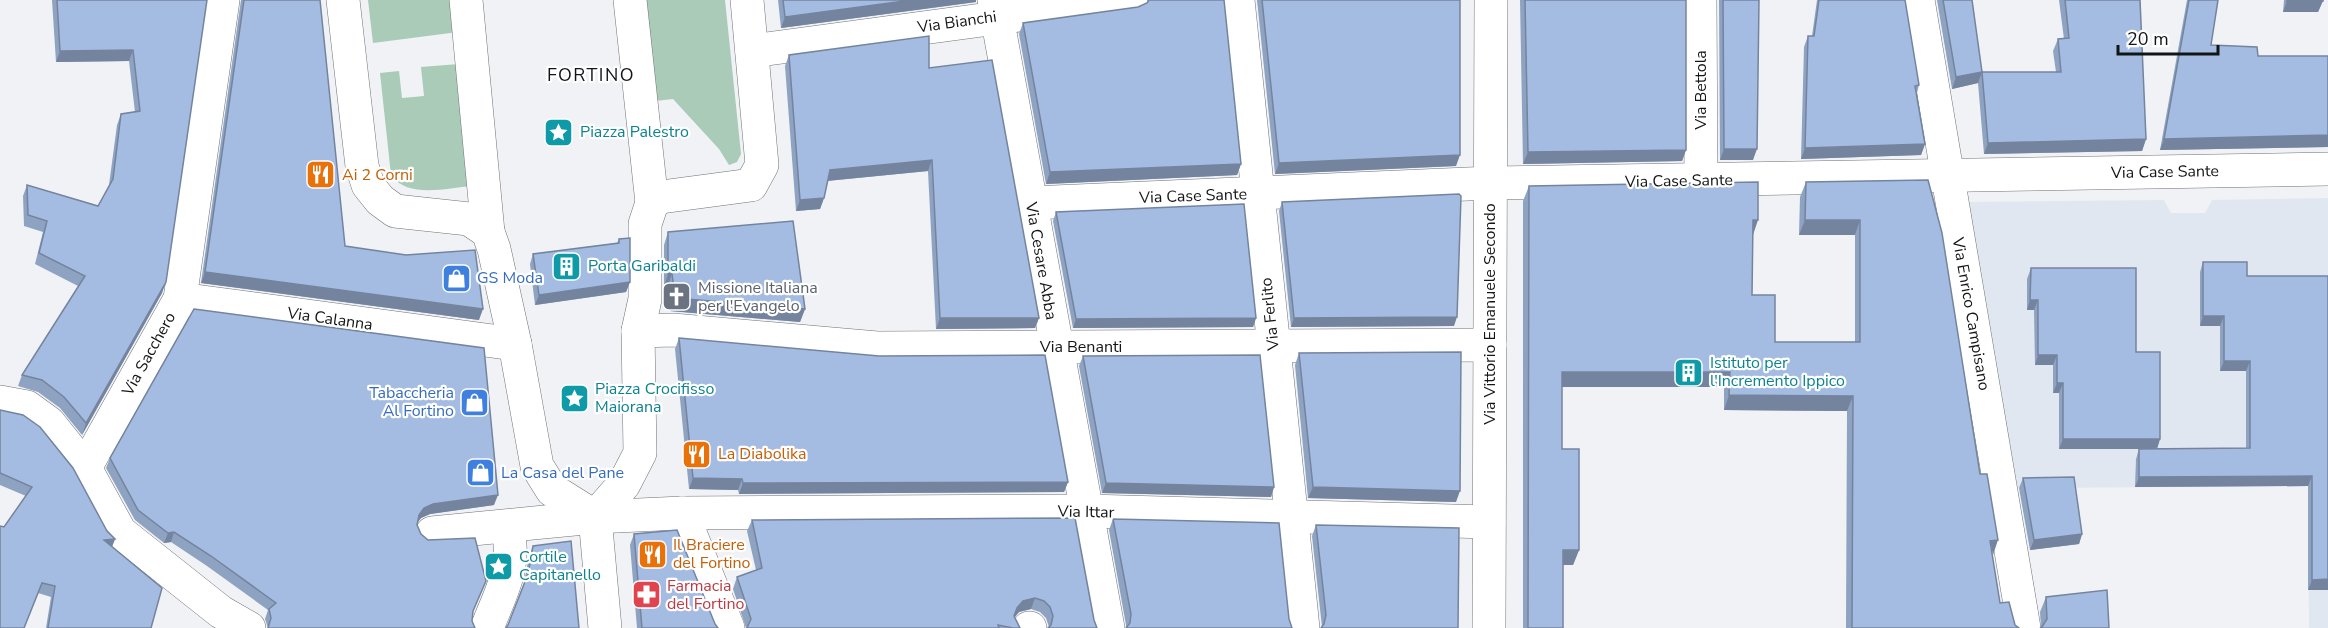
<svg xmlns="http://www.w3.org/2000/svg" width="2328" height="628" font-family="'Nunito Sans',sans-serif">
<rect width="100%" height="100%" fill="#f0f2f6"/>
<!-- built -->
<path fill="#e1e7f1" d="M2328,198V628H2309L2308,486L2014,488L1964,207L1969,202L2164,200L2171,213H2205L2212,200Z"/>
<!-- green -->
<g fill="#a9cbb8">
<path d="M368,0H455L458,32L373,43Z"/>
<path d="M644,0H725L741,154L737,162L729,165L719,149L673,99L655,101Z"/>
<path d="M459,64L472,186C446,188 408,199 391,175L380,73L399,71L402,98L424,96L421,67Z"/>
</g>
<g fill="none" stroke-linecap="round" stroke-linejoin="round">
<defs>
<g id="minor">
<path d="M223,0L180,299L85,468L120,532L221,612L249,628"/>
<path d="M466,0L488,232"/>
<path d="M630,0L652,203"/>
<path d="M994,0L1108,628"/>
<path d="M1238,0L1303,628"/>
<path d="M1700,0L1701,180"/>
<path d="M1918,0L2024,628"/>
<path d="M752,51L1131,0"/>
<path d="M1031,203L1491,183L2328,169"/>
<path d="M180,299L515,344"/>
<path d="M638,331L673,330L877,348L1490,345"/>
<path d="M0,402L27,407L49,423L85,468"/>
<path d="M682,513L728,628"/>
<path d="M432,533L595,517L682,513L1087,511L1489,522"/>
<path d="M487,628C502,589 516,569 508,527"/>
<path d="M1029,628H1030"/>
</g>
<g id="major">
<path d="M343,0L362,166L368,185L380,200L395,211L469,219L488,232L494,249L515,344L537,466L552,490L595,517"/>
<path d="M605,628L595,517L624,484L640,453L638,331L645,299V224L652,203L661,197L751,185L762,165L747,0"/>
<path d="M1489,628L1491,0"/>
</g>
</defs>
<!-- minor casing -->
<use href="#minor" stroke="#707275" stroke-width="34"/>
<!-- major casing -->
<use href="#major" stroke="#707275" stroke-width="34"/>
<!-- minor -->
<use href="#minor" stroke="#fff" stroke-width="33"/>
<!-- major -->
<use href="#major" stroke="#fff" stroke-width="33"/>
</g>
<!-- wall -->
<g fill="#8ea2c2">
<path d="M52,0H207L162,293L82,435L60,408L38,392L18,386L22,375L78,286L35,264L43,232L24,226L23,196L27,185L98,206L109,185L117,125L121,114L135,112L129,61L56,62Z"/>
<path d="M241,0H320L345,246L479,320L201,283Z"/>
<path d="M778,0H976V2L781,28Z"/>
<path d="M1257,0H1460L1456,166L1275,174Z"/>
<path d="M1520,0H1686V150L1682,161L1523,164Z"/>
<path d="M1719,0H1759L1753,160H1720Z"/>
<path d="M1817,0H1905L1919,85L1917,93L1925,144L1921,155L1801,159L1804,47L1808,36H1812Z"/>
<path d="M1937,0H1972L1982,72H2056L2053,51L2058,39H2064L2059,0H2140L2146,139L2142,151L1984,154L1978,83L1952,89Z"/>
<path d="M2187,0H2218L2211,45L2258,56H2328V147L2160,150Z"/>
<path d="M2284,0H2323L2318,12H2283Z"/>
<path d="M1023,23L1241,164L1237,175L1046,184L1019,34Z"/>
<path d="M789,55L929,68L1039,318L1035,328L936,329L928,171L827,181L824,198L820,209L796,211L785,66Z"/>
<path d="M1928,180L2000,603L2015,625L2019,628H1846L1847,411L1724,410V387H1562V449L1579,550L1573,565H1563V628H1523V201L1529,186L1753,235L1752,295L1775,342H1855V235H1799L1800,197L1806,182Z"/>
<path d="M1282,202L1454,326L1291,327L1279,211Z"/>
<path d="M1056,212L1256,318L1253,327L1073,328L1053,221Z"/>
<path d="M668,232L805,309L800,322L670,311L668,286L664,287V245Z"/>
<path d="M619,239L630,282L626,292L535,305L530,264L533,254L617,243Z"/>
<path d="M2203,262L2247,276H2328V590H2308V486L2135,487L2136,459L2139,449H2059V393H2053V365H2035L2034,310H2027V279L2031,268L2136,352L2160,439L2157,448H2246V371H2220V326H2200V272Z"/>
<path d="M679,338L1068,482L1064,492L739,494L738,490L689,489L675,349Z"/>
<path d="M1299,353L1456,502L1308,498L1295,365Z"/>
<path d="M1083,356L1274,487L1271,497L1102,493L1079,366Z"/>
<path d="M0,411L115,539L112,547L151,628H46L51,597L38,593L26,496L0,485Z"/>
<path d="M110,458L494,505L430,514L421,518L418,522L417,525L421,534L473,612L472,621L475,628H268L265,619L268,610L207,566L171,542L164,543L135,520L106,468Z"/>
<path d="M2023,478L2082,534L2079,544L2030,550L2019,488Z"/>
<path d="M1075,518L1094,620L1049,627L1046,618L1040,612L1031,609L1019,612L1015,617L1020,628H746L733,589L737,577L756,570L747,531L752,520Z"/>
<path d="M1113,519L1289,619L1126,628V625L1109,530Z"/>
<path d="M1316,525L1458,628L1322,627L1312,536Z"/>
<path d="M634,534L715,624L718,628H637L630,545Z"/>
<path d="M533,546L579,628L508,625L524,583L529,556Z"/>
<path d="M2046,597L2109,628L2041,627L2040,612Z"/>
</g>
<!-- shaded-wall -->
<g fill="#74849e">
<path d="M912,0H976V2L781,28L785,17Z"/>
<path d="M2287,1H2323L2318,12H2283Z"/>
<path d="M133,50L129,61L56,62L60,51Z"/>
<path d="M1982,72L1978,83L1952,89L1956,77Z"/>
<path d="M2328,135V147L2160,150L2164,139Z"/>
<path d="M2146,139L2142,151L1984,154L1988,143Z"/>
<path d="M1925,144L1921,155L1801,159L1805,148Z"/>
<path d="M1724,149H1757L1753,160H1720Z"/>
<path d="M1686,150L1682,161L1523,164L1528,152Z"/>
<path d="M1460,155L1456,166L1275,174L1279,163Z"/>
<path d="M932,160L928,171L826,181L830,170Z"/>
<path d="M1241,164L1237,175L1046,184L1050,172Z"/>
<path d="M824,198L820,209L796,211L800,200Z"/>
<path d="M1753,220H1758L1753,235Z"/>
<path d="M1805,220H1860L1855,235H1799Z"/>
<path d="M205,272L483,309L479,320L201,283Z"/>
<path d="M672,273L668,286L664,287L668,274Z"/>
<path d="M166,282L162,293L82,435L86,423Z"/>
<path d="M630,282L626,292L535,305L539,295Z"/>
<path d="M675,298L805,309L800,322L670,311Z"/>
<path d="M2030,300H2038L2034,310H2027Z"/>
<path d="M2203,316H2224L2220,326H2200Z"/>
<path d="M1457,317L1454,326L1291,327L1294,318Z"/>
<path d="M940,318H1039L1035,328L936,329Z"/>
<path d="M1256,318L1253,327L1073,328L1076,319Z"/>
<path d="M2038,355H2057L2053,365H2035Z"/>
<path d="M2224,361H2250L2246,371H2220Z"/>
<path d="M1562,372H1730L1724,387H1556Z"/>
<path d="M2057,383H2063L2059,393H2053Z"/>
<path d="M1729,395L1853,396L1847,411L1724,410Z"/>
<path d="M2063,439H2160L2157,449H2059Z"/>
<path d="M2312,476L2308,486L2135,487L2139,477Z"/>
<path d="M693,478L742,479L738,490L689,489Z"/>
<path d="M1068,482L1064,492L739,494L743,483Z"/>
<path d="M1106,483L1274,487L1271,497L1102,493Z"/>
<path d="M1313,487L1460,491L1456,502L1308,498Z"/>
<path d="M498,495L494,505L430,514L421,518L415,525L419,515L424,508L433,504Z"/>
<path d="M174,532L171,542L164,543L168,533Z"/>
<path d="M2082,534L2079,544L2030,550L2034,540Z"/>
<path d="M115,539L111,549L104,540Z"/>
<path d="M1998,540L1993,555L1990,541Z"/>
<path d="M1563,550H1579L1573,565H1557Z"/>
<path d="M2328,579V590H2308L2312,580Z"/>
<path d="M1035,598L1031,609L1019,612L1013,619L1017,608L1023,601Z"/>
</g>
<!-- building -->
<g fill="#a5bce2" stroke="#74849e" stroke-width="1.5">
<path d="M57,0H207L166,282L86,423L64,397L42,380L22,375L85,276L39,253L47,221L28,215L27,185L98,206L113,179L121,114L140,111L133,50L60,51Z"/>
<path d="M244,0H320L345,246L406,255L475,250L483,309L205,272Z"/>
<path d="M783,0H912L785,17Z"/>
<path d="M1149,0H1224L1241,164L1050,172L1023,23L1138,7L1147,3Z"/>
<path d="M1262,0H1460V155L1279,163Z"/>
<path d="M1525,0H1686V150L1528,152Z"/>
<path d="M1723,0H1759L1757,149H1724Z"/>
<path d="M1819,0H1905L1919,85L1915,86L1925,144L1805,148L1808,36H1814Z"/>
<path d="M1943,0H1972L1982,72L1956,77Z"/>
<path d="M2065,0H2140L2146,139L1988,143L1982,72H2061L2058,39L2069,38Z"/>
<path d="M2189,0H2218L2211,45L2257,47L2258,56H2328V135L2164,139Z"/>
<path d="M2288,0H2323V1H2287Z"/>
<path d="M929,36V68L992,60L1039,318H940L932,160L830,170L824,198L800,200L789,55Z"/>
<path d="M1928,180L1942,233L1980,474H1987L1998,540L1990,541L2000,603L2009,602L2015,625L2019,628H1852L1853,396L1729,395L1730,372H1562V449H1579V550H1563V628H1528L1529,186L1758,182V220H1753L1752,295H1775V342H1860V220H1805L1806,182Z"/>
<path d="M1459,194L1461,196L1457,317L1294,318L1282,202Z"/>
<path d="M1244,204L1256,318L1076,319L1056,212Z"/>
<path d="M793,221L805,309L675,298L672,273L668,274V232Z"/>
<path d="M630,238V282L539,295L533,254L619,243V239Z"/>
<path d="M2203,262H2247V276H2328V579L2312,580V476L2139,477V449L2250,448V361H2224V316H2203Z"/>
<path d="M2031,268H2136V352H2160V439H2063V383H2057V355H2038V300H2030Z"/>
<path d="M194,309L484,348L498,495L433,504L424,508L419,515L417,525L421,534L428,540L475,538L486,581L473,611L472,621L475,628H268L271,618L269,609L276,603L211,556L174,532L168,533L138,510L110,458Z"/>
<path d="M679,338L879,356L1045,355L1068,482L743,483L742,479L693,478Z"/>
<path d="M1461,352L1460,491L1313,487L1299,353Z"/>
<path d="M1260,355L1274,487L1106,483L1083,356Z"/>
<path d="M0,410L23,415L40,427L73,468L107,531L115,539L104,540L162,588L151,628H48L55,586L42,583L24,628H0V526L4,527L32,487L0,473Z"/>
<path d="M2074,477L2082,534L2034,540L2023,478Z"/>
<path d="M1075,518L1094,620L1097,628H1048L1051,625L1053,616L1050,607L1044,601L1035,598L1023,601L1017,608L1014,616L1020,628H1013L998,625L999,628H747L751,619L737,577L762,568L752,520Z"/>
<path d="M1113,519L1279,523L1289,619L1292,628H1126L1130,623L1131,614Z"/>
<path d="M1316,525L1459,528L1458,628H1321L1324,624L1326,615Z"/>
<path d="M677,530L715,624L718,628H642L634,534Z"/>
<path d="M571,541L579,628H506L508,625L528,574L533,546Z"/>
<path d="M2107,590L2109,628H2040L2042,627L2047,619L2046,597Z"/>
</g>
<!-- icons -->
<defs>
<symbol id="sight-square" viewBox="-11 -11 22 22"><rect x="-9" y="-9" width="18" height="18" rx="4" fill="#0f9aa8" stroke="#fff"/><path d="M0-6L1.8-2.2L6-1.7L2.9 1.2L3.7 5.4L0 3.3L-3.7 5.4L-2.9 1.2L-6-1.7L-1.8-2.2Z" fill="#fff"/></symbol>
<symbol id="restaurant-square" viewBox="-11 -11 22 22"><rect x="-9" y="-9" width="18" height="18" rx="4" fill="#e8710a" stroke="#fff"/><path d="M-5-6h1v4h1v-4h1v4h1v-4h1v5L-1.5 .5V6h-2V.5L-5-1ZM5-6V6H3V1.5H1.5Q1.5-4 5-6Z" fill="#fff"/></symbol>
<symbol id="building-square" viewBox="-11 -11 22 22"><rect x="-9" y="-9" width="18" height="18" rx="4" fill="#0f9aa8" stroke="#fff"/><path d="M-4-6H4V6H1V3H-1V6H-4ZM-2.5-4.3h1.7v1.8h-1.7ZM.8-4.3h1.7v1.8H.8ZM-2.5-1h1.7V.8h-1.7ZM.8-1h1.7V.8H.8Z" fill="#fff"/></symbol>
<symbol id="shop-square" viewBox="-11 -11 22 22"><rect x="-9" y="-9" width="18" height="18" rx="4" fill="#3f7fe0" stroke="#fff"/><path d="M-5-2.5h2.3a2.7 3.5 0 0 1 5.4 0H5L5.5 6h-11ZM-1.5-2.5h3a1.5 2.3 0 0 0-3 0Z" fill="#fff"/></symbol>
<symbol id="church-square" viewBox="-11 -11 22 22"><rect x="-9" y="-9" width="18" height="18" rx="4" fill="#6b7280" stroke="#fff"/><path d="M-1.2-6h2.4v3.5h3.3v2.4h-3.3V6h-2.4V-.1h-3.3v-2.4h3.3Z" fill="#fff"/></symbol>
<symbol id="pharmacy-square" viewBox="-11 -11 22 22"><rect x="-9" y="-9" width="18" height="18" rx="4" fill="#e0444e" stroke="#fff"/><path d="M-2-6h4v4h4v4h-4v4h-4v-4h-4v-4h4Z" fill="#fff"/></symbol>
</defs>
<g fill-rule="evenodd">
<use href="#sight-square" x="542" y="116" width="33" height="33"/>
<use href="#restaurant-square" x="304" y="158" width="33" height="33"/>
<use href="#building-square" x="550" y="250" width="33" height="33"/>
<use href="#shop-square" x="440" y="262" width="33" height="33"/>
<use href="#church-square" x="660" y="280" width="33" height="33"/>
<use href="#building-square" x="1672" y="356" width="33" height="33"/>
<use href="#sight-square" x="558" y="382" width="33" height="33"/>
<use href="#shop-square" x="458" y="386" width="33" height="33"/>
<use href="#restaurant-square" x="680" y="438" width="33" height="33"/>
<use href="#shop-square" x="464" y="456" width="33" height="33"/>
<use href="#restaurant-square" x="636" y="538" width="33" height="33"/>
<use href="#sight-square" x="482" y="550" width="33" height="33"/>
<use href="#pharmacy-square" x="630" y="578" width="33" height="33"/>
</g>
<g text-anchor="middle" dominant-baseline="central" stroke-width="4.5" stroke-linejoin="round" paint-order="stroke">
<!-- street labels -->
<g font-size="16" fill="#131415" stroke="#fff">
<text transform="translate(957 22) rotate(-8)">Via Bianchi</text>
<text transform="translate(1701 90) rotate(-90)">Via Bettola</text>
<text transform="translate(2165 172) rotate(-1)">Via Case Sante</text>
<text transform="translate(1679 181) rotate(-1)">Via Case Sante</text>
<text transform="translate(1193 196) rotate(-2)">Via Case Sante</text>
<text transform="translate(1041 261) rotate(80)">Via Cesare Abba</text>
<text transform="translate(1270 314) rotate(-96)">Via Ferlito</text>
<text transform="translate(1490 314) rotate(-90)">Via Vittorio Emanuele Secondo</text>
<text transform="translate(1971 314) rotate(80)">Via Enrico Campisano</text>
<text transform="translate(330 319) rotate(8)">Via Calanna</text>
<text x="1081" y="347">Via Benanti</text>
<text transform="translate(149 354) rotate(-61)">Via Sacchero</text>
<text transform="translate(1086 512) rotate(1)">Via Ittar</text>
</g>
<!-- culture labels -->
<g font-size="16" fill="#0d838f" stroke="#fff" text-anchor="start">
<text x="580" y="132">Piazza Palestro</text>
<text x="588" y="266">Porta Garibaldi</text>
<text x="1710" y="363">Istituto per<tspan x="1710" dy="18">l'Incremento Ippico</tspan></text>
<text x="595" y="389">Piazza Crocifisso<tspan x="595" dy="18">Maiorana</tspan></text>
<text x="519" y="557">Cortile<tspan x="519" dy="18">Capitanello</tspan></text>
</g>
<!-- food labels -->
<g font-size="16" fill="#c56008" stroke="#fff" text-anchor="start">
<text x="342" y="175">Ai 2 Corni</text>
<text x="718" y="454">La Diabolika</text>
<text x="673" y="545">Il Braciere<tspan x="673" dy="18">del Fortino</tspan></text>
</g>
<!-- shop labels -->
<g font-size="16" fill="#366cbe" stroke="#fff" text-anchor="start">
<text x="477" y="278">GS Moda</text>
<text x="454" y="393" text-anchor="end">Tabaccheria<tspan x="454" dy="18">Al Fortino</tspan></text>
<text x="501" y="473">La Casa del Pane</text>
</g>
<!-- worship labels -->
<g font-size="16" fill="#5b616d" stroke="#fff" text-anchor="start">
<text x="698" y="288">Missione Italiana<tspan x="698" dy="18">per l'Evangelo</tspan></text>
</g>
<!-- health labels -->
<g font-size="16" fill="#be3a42" stroke="#fff" text-anchor="start">
<text x="667" y="586">Farmacia<tspan x="667" dy="18">del Fortino</tspan></text>
</g>
<!-- neighbourhood labels -->
<g font-size="18" letter-spacing="1.5" fill="#131415" stroke="#fff">
<text x="591" y="75">FORTINO</text>
</g>
</g>
<!-- scale -->
<path d="M2118 45v9h100v-9" fill="none" stroke="#131415" stroke-width="3"/>
<text x="2127" y="45" font-size="18" fill="#131415" stroke="#ffffff" stroke-width="4.5" paint-order="stroke">20 m</text>
</svg>
